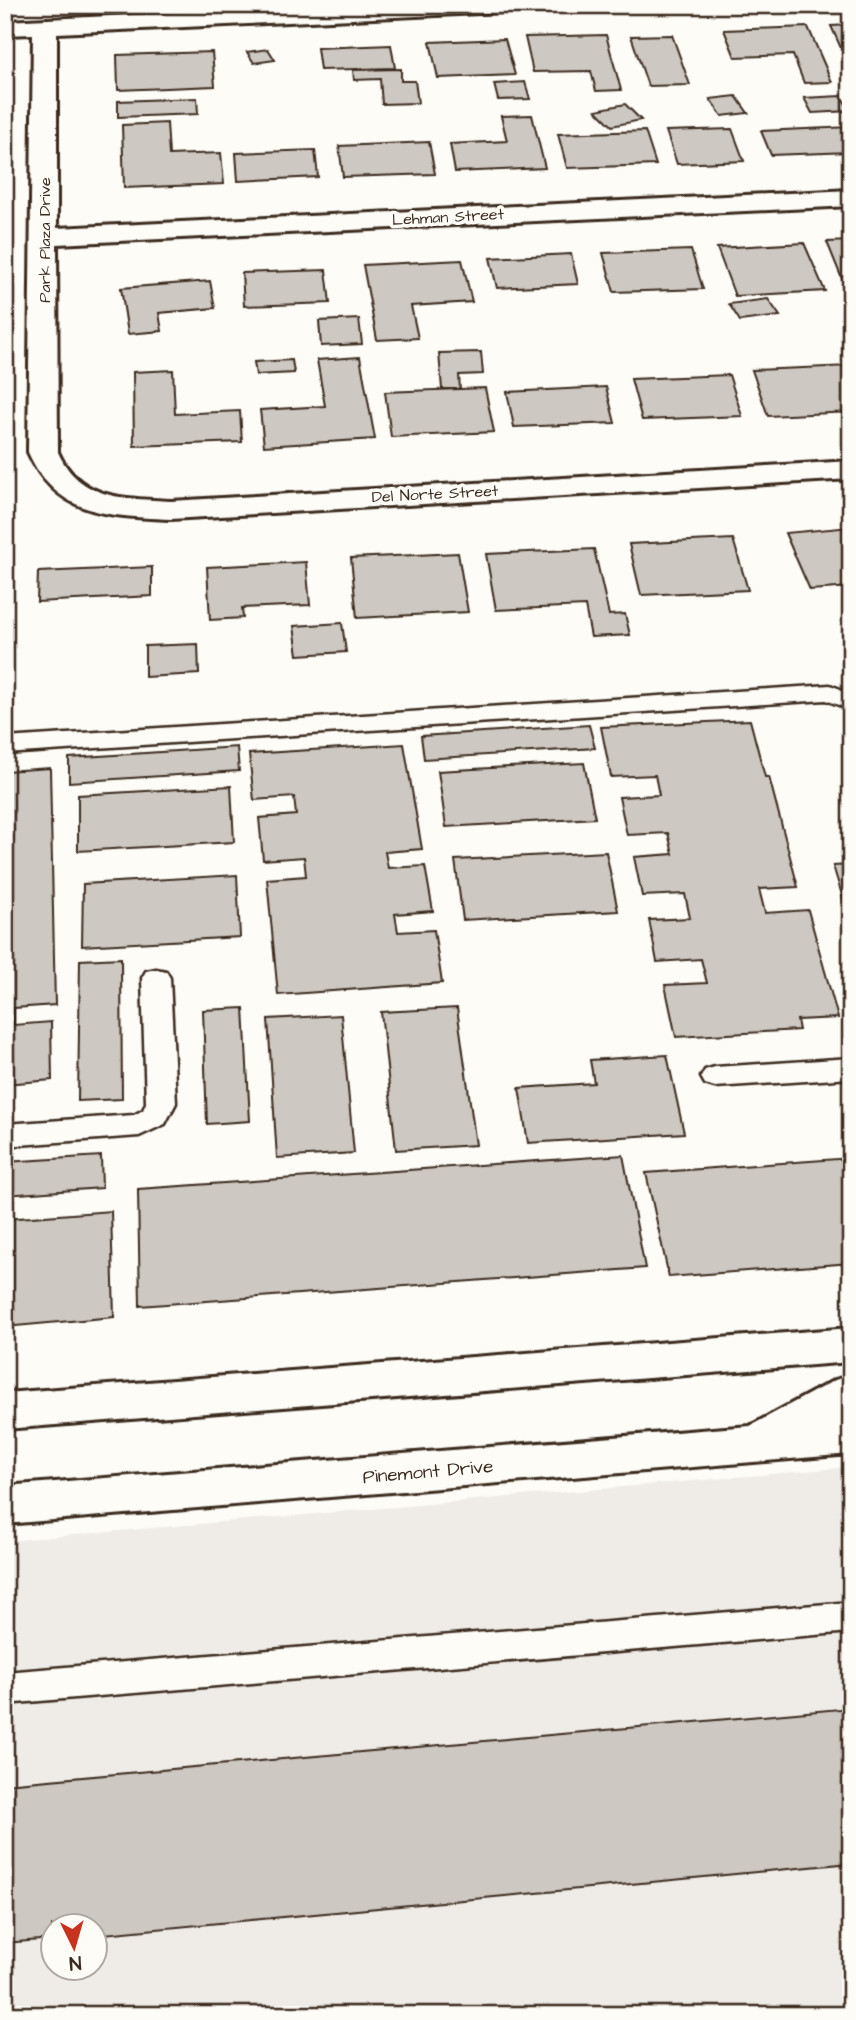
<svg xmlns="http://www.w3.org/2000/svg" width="856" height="2020" font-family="'Architects Daughter',sans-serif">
<rect width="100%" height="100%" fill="#fdfcf7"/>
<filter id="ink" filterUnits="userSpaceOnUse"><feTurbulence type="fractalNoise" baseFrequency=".0143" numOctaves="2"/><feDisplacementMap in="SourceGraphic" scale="14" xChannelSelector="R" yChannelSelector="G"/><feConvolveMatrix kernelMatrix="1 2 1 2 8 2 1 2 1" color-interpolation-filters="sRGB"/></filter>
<g filter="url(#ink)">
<!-- built -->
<path fill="#efece7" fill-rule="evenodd" d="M851,1467V2015H5V1541ZM52,1926H94V1968H52Z"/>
<!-- building -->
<g fill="#cdc8c2" stroke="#3b2a1e" stroke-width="2">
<path d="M851,25V70L831,26Z"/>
<path d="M808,27L832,82L804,83L793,55L735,57L724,30Z"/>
<path d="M606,35L621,90L596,91L591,71L533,72L525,37Z"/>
<path d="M672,35L690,85L648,86L631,36Z"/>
<path d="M505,39L515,75L438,78L430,42Z"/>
<path d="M391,45L395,68L320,70L317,48Z"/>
<path d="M268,49L275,60L254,63L247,52Z"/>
<path d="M212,52L215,86L118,90L117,55Z"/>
<path d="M401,69V81H415L418,103L382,104L380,79L354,80L353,70Z"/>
<path d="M525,82L530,99L498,100L494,84Z"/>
<path d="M736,96L748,113L722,116L710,99Z"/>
<path d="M841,96L850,111L812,113L804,98Z"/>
<path d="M197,98L198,114L118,117V101Z"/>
<path d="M625,104L641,120L612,126L596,110Z"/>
<path d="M532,115L545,168L455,172L450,144L507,141L501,116Z"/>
<path d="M167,123L169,155L221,153L224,184L124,188L122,125Z"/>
<path d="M851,127V152L771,155L761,131Z"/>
<path d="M732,129L744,161L677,164L666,131Z"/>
<path d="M645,131L656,165L567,168L558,134Z"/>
<path d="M429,142L435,174L343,177L339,146Z"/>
<path d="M315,150L318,177L238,181L236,153Z"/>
<path d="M851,241V279H842L827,242Z"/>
<path d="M804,243L825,291L735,296L717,248Z"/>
<path d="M691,250L703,289L614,292L603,253Z"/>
<path d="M571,254L578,284L497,288L490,258Z"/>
<path d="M462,260L472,302L411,306L418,338L377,340L363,265Z"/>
<path d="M326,270L330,303L244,306L242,273Z"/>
<path d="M210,281L215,308L159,313L162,331L128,334L121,288Z"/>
<path d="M768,299L780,316L740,321L729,304Z"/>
<path d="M359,319L362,344L321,346L319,321Z"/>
<path d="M481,352L483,374L459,375L460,389H442L439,353Z"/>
<path d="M360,357L375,439L264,446L260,410L325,406L317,360Z"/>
<path d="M292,360L294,373L256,375L254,362Z"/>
<path d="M851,366V412L768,416L752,370Z"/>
<path d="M173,370L175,414L240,411L242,442L134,446L133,372Z"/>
<path d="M729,375L742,416L642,420L631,379Z"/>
<path d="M606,387L615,423L514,427L507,392Z"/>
<path d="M485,388L494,432L391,437L385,392Z"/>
<path d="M851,527V587L810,590L785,533Z"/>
<path d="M733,539L748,590L641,595L629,544Z"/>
<path d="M594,549L609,615L625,614L630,635L591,637L585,606L496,610L486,554Z"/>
<path d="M458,553L468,612L357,618L351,558Z"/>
<path d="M306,562L310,605L242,608L243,618L210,620L207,567Z"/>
<path d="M152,567V596L37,602L38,572Z"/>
<path d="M342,623L346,652L298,655L294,626Z"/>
<path d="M198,644L199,674L145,677V646Z"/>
<path d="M750,720L765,777H769L798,887L759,889L765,913L808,910L838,1018L797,1020L799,1030L676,1037L665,985L707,983L701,959L657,962L649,920L690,918L685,894L642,896L634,857L673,854L668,833L627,835L619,797L659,795L655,775L611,777L601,727Z"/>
<path d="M589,725L595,748L424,759L421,736Z"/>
<path d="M404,744L422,849L385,852L388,868L425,866L433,911L395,914L398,932L434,930L442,983L278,995L267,879L306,876L304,857L263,860L259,818L296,815L294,797L254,800L249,754Z"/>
<path d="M237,747L239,771L69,782V758Z"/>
<path d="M584,763L595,818L446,827L438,771Z"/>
<path d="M50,768L55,1005L14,1008V1025L51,1022L52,1080L5,1084V771Z"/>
<path d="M231,786L234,842L78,851V795Z"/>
<path d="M606,852L618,911L463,920L455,860Z"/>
<path d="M851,865V924L833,866Z"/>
<path d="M237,875L240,937L82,946L83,884Z"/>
<path d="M121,958L122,1099L78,1101L80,960Z"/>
<path d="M244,1008L250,1121L207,1124L203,1010Z"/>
<path d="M457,1008L476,1145L396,1150L381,1012Z"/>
<path d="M341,1015L354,1153L277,1158L268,1019Z"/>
<path d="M667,1055L684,1133L528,1143L519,1088L594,1083L590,1060Z"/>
<path d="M623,1155L645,1268L140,1306L138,1189Z"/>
<path d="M101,1156L102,1188L5,1195V1162Z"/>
<path d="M851,1158V1263L669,1277L646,1173Z"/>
<path d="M111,1211L114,1317L5,1327V1219Z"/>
<path d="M851,1708V1863L94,1935V1926H52V1939L5,1943V1784Z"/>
</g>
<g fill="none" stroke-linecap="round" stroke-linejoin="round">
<defs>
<g id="service">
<path d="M830,685L851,693V710L826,700L5,754V738Z"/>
<path d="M156,969L166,971L170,978L176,1103L165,1124L139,1136L5,1146V1124L134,1115L143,1110L146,1103L142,978L146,971Z"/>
<path d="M851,1058V1078L715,1087L705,1084L701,1077L705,1070L715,1067Z"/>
<path d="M851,1602V1632L5,1704V1672Z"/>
</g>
<path id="minor" d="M344,5H512L509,10L501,12L57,33V228L851,190V206L57,244L58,452C80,501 125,498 171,501L851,461V479L171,519C109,516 56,516 28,452L33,34L5,35V21Z"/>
<g id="secondary">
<path d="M851,1328V1362L5,1429V1393Z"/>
<path d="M851,1375V1414L842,1418H851V1454L5,1524V1486L750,1426L835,1380Z"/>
</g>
</defs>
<!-- service casing -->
<use href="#service" stroke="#3b2a1e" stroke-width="5"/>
<!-- minor casing -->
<use href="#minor" stroke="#3b2a1e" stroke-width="6"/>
<!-- secondary casing -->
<use href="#secondary" stroke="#3b2a1e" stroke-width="6"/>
<!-- service -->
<use href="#service" fill="#fdfcf7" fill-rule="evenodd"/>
<!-- minor -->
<use href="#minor" fill="#fdfcf7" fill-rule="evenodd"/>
<!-- secondary -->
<use href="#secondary" fill="#fdfcf7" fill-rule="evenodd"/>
</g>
</g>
<g text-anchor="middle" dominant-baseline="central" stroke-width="7" stroke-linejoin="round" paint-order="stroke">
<!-- far-street labels -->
<g font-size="16" fill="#3b2a1e" stroke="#fdfcf7">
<text transform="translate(448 217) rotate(-3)">Lehman Street</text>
<text transform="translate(45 240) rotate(-90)">Park Plaza Drive</text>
<text transform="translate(435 494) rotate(-3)">Del Norte Street</text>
</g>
<!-- street labels -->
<g font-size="19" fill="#3b2a1e" stroke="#fdfcf7">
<text transform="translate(428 1472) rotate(-5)">Pinemont Drive</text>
</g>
</g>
<!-- margin -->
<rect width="856" height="2020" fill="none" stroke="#fdfcf7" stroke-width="28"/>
<rect x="14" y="14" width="828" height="1992" fill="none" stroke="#3b2a1e" stroke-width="2.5" filter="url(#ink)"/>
<!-- north arrow -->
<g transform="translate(74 1947) rotate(175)"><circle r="33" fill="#fdfcf7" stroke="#afa8a0" stroke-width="2"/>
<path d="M0-5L12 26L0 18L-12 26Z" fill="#c8321e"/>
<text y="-10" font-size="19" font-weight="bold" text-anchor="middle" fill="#3b2a1e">N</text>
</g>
</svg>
